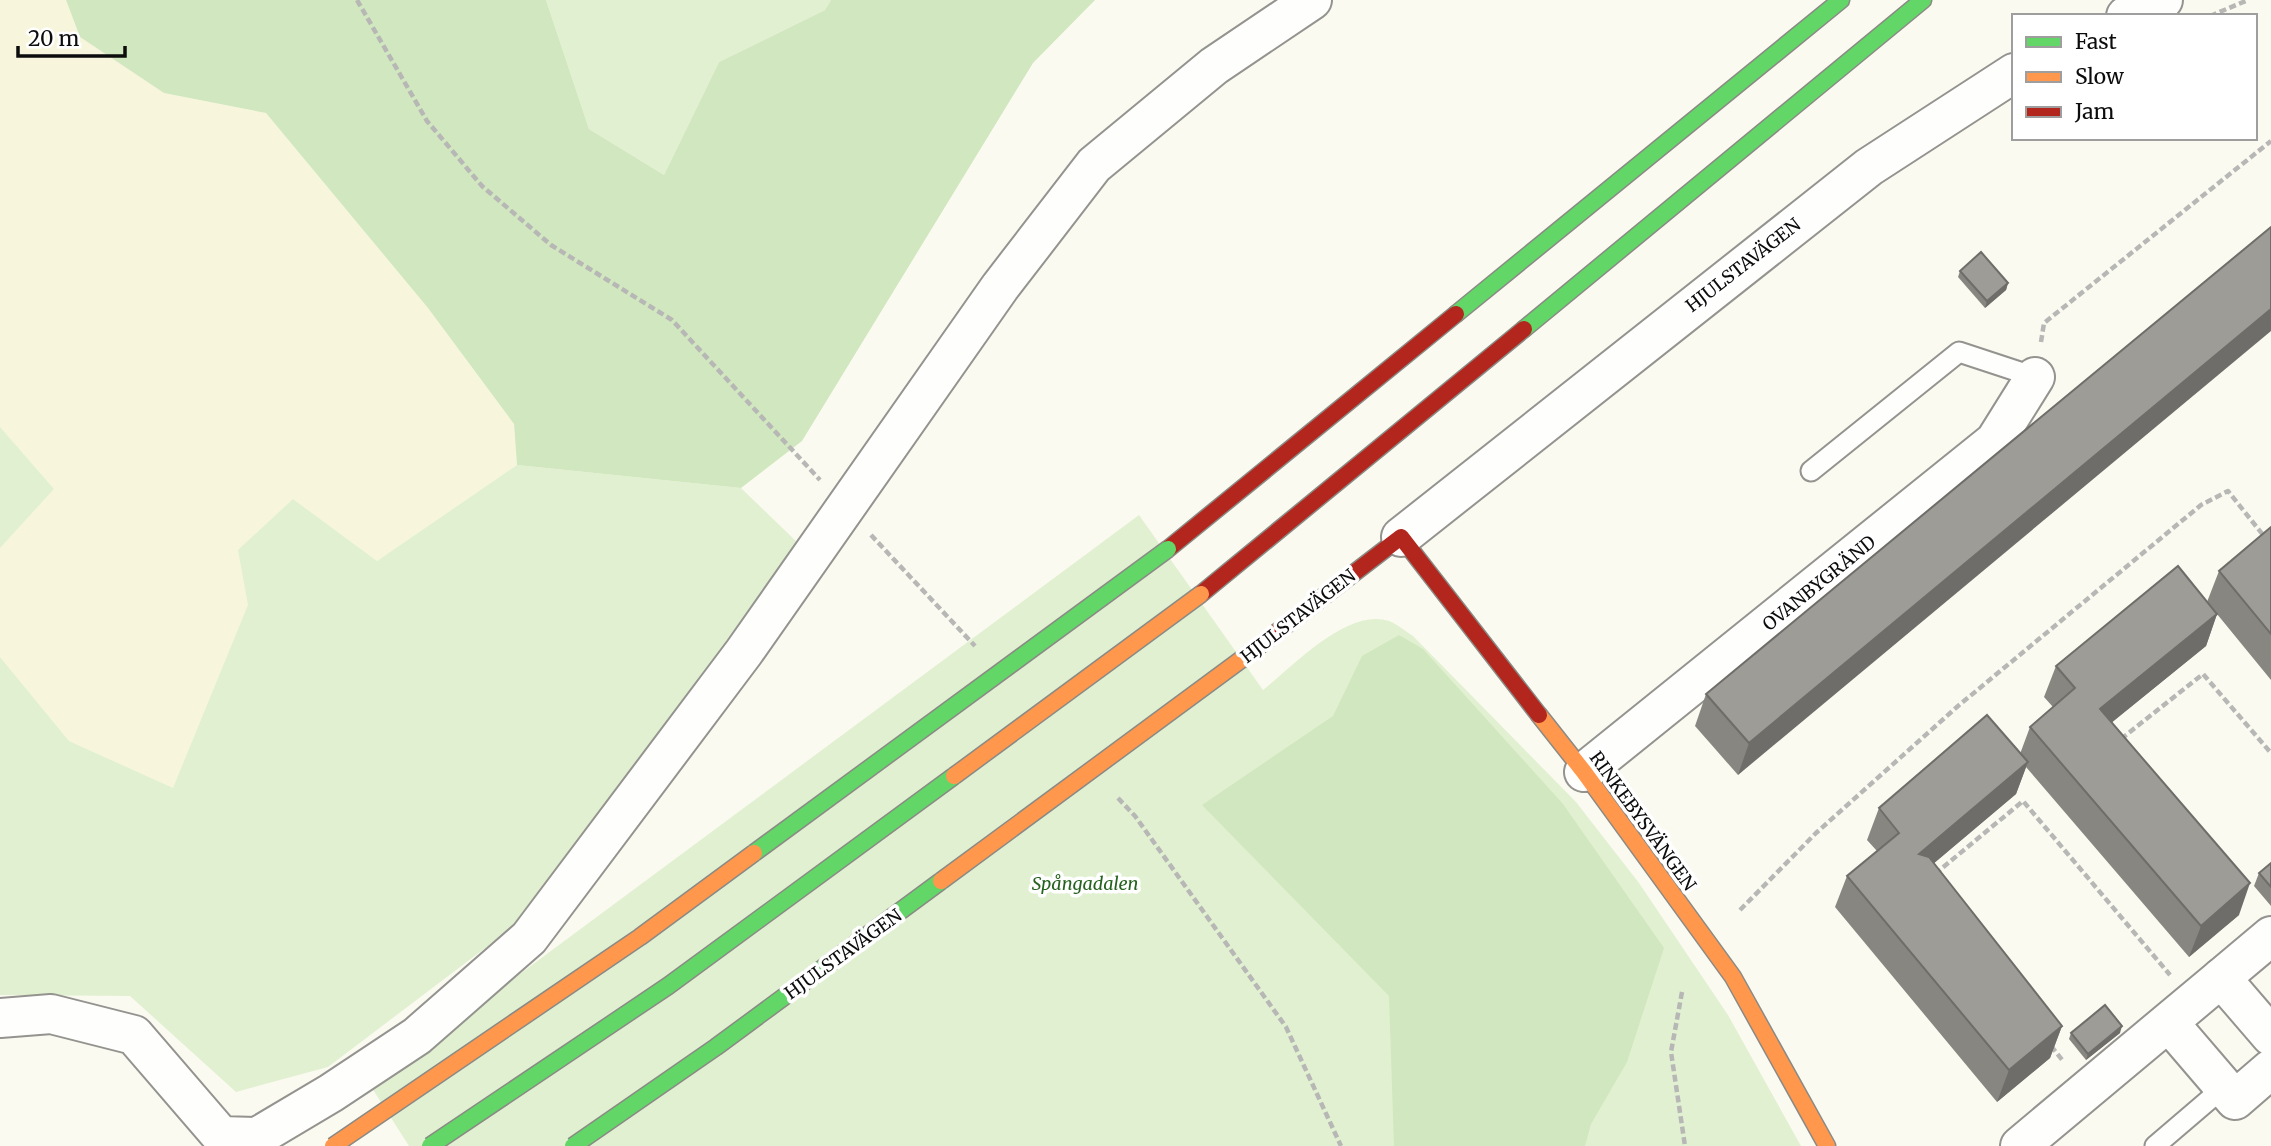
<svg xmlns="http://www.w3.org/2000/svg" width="2271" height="1146" font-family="Merriweather,serif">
<rect width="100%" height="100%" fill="#fbfaf0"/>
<!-- farmland -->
<path fill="#f7f6dd" d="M0,0H66L80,37L164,93L266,113L428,308L514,424L517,465L377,561L293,499L174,789L69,741L0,657V548L54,489L0,427Z"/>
<!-- green -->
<g fill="#e1f0d1">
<path d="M546,0H831L825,10L719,62L664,175L589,129Z"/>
<path d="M0,427L54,489L0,548Z"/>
<path d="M517,465L741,488L799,544L530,914L328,1067L236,1092L130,996L0,995V657L69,741L173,788L248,605L238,550L293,499L377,561Z"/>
<path d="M1139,515L1263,690C1293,666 1348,607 1389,621C1397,624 1405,631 1413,636L1576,802L1639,883L1728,1015L1801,1146H409L370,1085Z"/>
</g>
<!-- forest -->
<g fill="#d1e7bf">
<path d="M66,0H546L589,129L664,175L719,62L825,10L831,0H1095L1033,63L802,441L741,488L517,465L514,424L428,308L266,113L164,93L80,37Z"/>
<path d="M1399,635L1423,649L1563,804L1664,948L1627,1062L1591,1124L1585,1146H1394L1389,996L1202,805L1333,716L1362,656Z"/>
</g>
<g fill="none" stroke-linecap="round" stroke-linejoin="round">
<defs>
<g id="lane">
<path d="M1811,471L1959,352L2035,377"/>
<path d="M2155,1146L2224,1087"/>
</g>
<g id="street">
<path d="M2126,16L2163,0"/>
<path d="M1401,537L1869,167L2014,73"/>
<path d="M1584,772L1995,441L2035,377"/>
<path d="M2221,978L2271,936"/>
<path d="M0,1018L51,1014L134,1035L221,1136L257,1137L331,1093L417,1036L529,938L744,652L1000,287L1094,165L1214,66L1312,0"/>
<path d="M2169,1023L2235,1100L2271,1069"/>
<path d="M2020,1146L2221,978L2271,1036"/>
</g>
<g id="fast">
<path d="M1456,314L1841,0"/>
<path d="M1524,329L1923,0"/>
</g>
<path id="slow" d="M1539,715L1584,772L1733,977L1827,1146"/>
<g id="jam">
<path d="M1168,549L1456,314"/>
<path d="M1201,594L1524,329"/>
<path d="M1246,656L1401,537L1539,715"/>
</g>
</defs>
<!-- lane casing -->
<use href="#lane" stroke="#94938f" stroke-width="23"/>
<!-- street casing -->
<use href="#street" stroke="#94938f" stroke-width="42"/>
<!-- fast casing -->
<use href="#fast" stroke="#8a8a85" stroke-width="19"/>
<!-- slow casing -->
<use href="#slow" stroke="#8a8a85" stroke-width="19"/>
<!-- jam casing -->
<use href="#jam" stroke="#8a8a85" stroke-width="19"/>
<!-- path -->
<g stroke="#b7b7b5" stroke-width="4.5" stroke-dasharray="7 3.5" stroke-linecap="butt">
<path d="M357,0L427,121L482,186L551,245L672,320L820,480"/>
<path d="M2210,16L2248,0"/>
<path d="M2041,342L2044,323L2271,141"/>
<path d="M871,535L975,646"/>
<path d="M2121,739L2203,674L2271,753"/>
<path d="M1118,798L1135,816L1286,1027L1341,1146"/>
<path d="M1935,874L2023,801L2170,975"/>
<path d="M1740,910L1816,833L1958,706L2201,505L2228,491L2271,545"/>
<path d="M1682,992L1671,1052L1685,1146"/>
<path d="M2051,1046L2063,1061"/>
</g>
<!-- lane -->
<use href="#lane" stroke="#fefefd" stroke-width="19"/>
<!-- street -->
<use href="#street" stroke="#fefefd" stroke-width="38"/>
<!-- fast -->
<use href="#fast" stroke="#63d668" stroke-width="16"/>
<!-- slow -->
<use href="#slow" stroke="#ff974d" stroke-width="16"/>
<!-- jam -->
<use href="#jam" stroke="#b3261e" stroke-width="16"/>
<defs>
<g id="fast-bridge">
<path d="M754,853L1168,549"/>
<path d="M430,1146L668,986L954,776"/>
<path d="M573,1146L716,1047L941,881"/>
</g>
<g id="slow-bridge">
<path d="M954,776L1201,594"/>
<path d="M941,881L1246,656"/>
<path d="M333,1146L640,937L754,853"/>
</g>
</defs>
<!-- fast-bridge casing -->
<use href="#fast-bridge" stroke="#8a8a85" stroke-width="19" stroke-linecap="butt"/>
<!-- slow-bridge casing -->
<use href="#slow-bridge" stroke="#8a8a85" stroke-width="19" stroke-linecap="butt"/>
<!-- fast-bridge -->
<use href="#fast-bridge" stroke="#63d668" stroke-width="16"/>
<!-- slow-bridge -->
<use href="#slow-bridge" stroke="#ff974d" stroke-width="16"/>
</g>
<!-- wall -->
<g fill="#888681">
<path d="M2271,227L1738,775L1695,726L1706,694Z"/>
<path d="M1960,271L2008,283L2006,290L1985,308L1958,277Z"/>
<path d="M2271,527V680L2217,614L2206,646L2112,722L2239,915L2189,957L2026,767L2016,794L1934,863L2062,1026L2050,1058L1997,1102L1835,907L1847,876L1877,851L1867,840L1879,808L2020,754L2030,727L2053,707L2044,697L2056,666L2207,602L2219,571Z"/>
<path d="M2271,863V906L2254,886L2259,873Z"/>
<path d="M2071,1033H2120L2086,1060L2069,1039Z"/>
</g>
<!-- shaded-wall -->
<g fill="#6f6d69">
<path d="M2008,283L2006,290L1985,308L1987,301Z"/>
<path d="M2271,309V331L1738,775L1749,743Z"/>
<path d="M2217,614L2206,646L2089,741L2100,709Z"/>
<path d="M2028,762L2016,794L1907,886L1919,854Z"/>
<path d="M2250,883L2239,915L2189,957L2201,926Z"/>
<path d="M2062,1026L2050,1058L1997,1102L2009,1070Z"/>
<path d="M2122,1026L2120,1033L2086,1060L2088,1054Z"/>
</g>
<!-- building -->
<g fill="#9e9c96" stroke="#6f6d69" stroke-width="2">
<path d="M2271,227V309L1749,743L1706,694Z"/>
<path d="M1981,252L2008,283L1987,301L1960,271Z"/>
<path d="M2271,527V634L2219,571Z"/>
<path d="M2178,566L2217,614L2100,709L2250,883L2201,926L2030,727L2075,688L2056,666Z"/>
<path d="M1987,715L2028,762L1919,854L1929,857L2062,1026L2009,1070L1847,876L1899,833L1879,808Z"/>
<path d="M2271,863V887L2259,873Z"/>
<path d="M2105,1005L2122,1026L2088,1054L2071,1033Z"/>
</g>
<g text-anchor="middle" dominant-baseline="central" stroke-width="7" stroke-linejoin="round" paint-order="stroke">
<!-- street labels -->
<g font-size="18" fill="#0c0c0c" stroke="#fff">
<text transform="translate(1743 265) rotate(-38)">HJULSTAVÄGEN</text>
<text transform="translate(1819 583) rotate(-39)">OVANBYGRÄND</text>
<text transform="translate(1298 616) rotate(-38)">HJULSTAVÄGEN</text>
<text transform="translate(1643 821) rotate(54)">RINKEBYSVÄNGEN</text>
<text transform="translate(843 954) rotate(-36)">HJULSTAVÄGEN</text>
</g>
<!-- park labels -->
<g font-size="18" font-style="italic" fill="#26621f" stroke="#fff">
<text x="1085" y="883">Spångadalen</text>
</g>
</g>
<!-- legend -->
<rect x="2012" y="14" width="245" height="126" fill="#ffffff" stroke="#9e9e9e" stroke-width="2"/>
<rect x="2026" y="37" width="35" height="10" fill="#63d668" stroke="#9e9e9e" stroke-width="2"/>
<text x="2075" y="49" font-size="21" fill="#0c0c0c">Fast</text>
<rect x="2026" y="72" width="35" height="10" fill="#ff974d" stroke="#9e9e9e" stroke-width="2"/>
<text x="2075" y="84" font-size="21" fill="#0c0c0c">Slow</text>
<rect x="2026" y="107" width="35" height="10" fill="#b3261e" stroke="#9e9e9e" stroke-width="2"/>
<text x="2075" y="119" font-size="21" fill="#0c0c0c">Jam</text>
<!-- scale -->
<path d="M18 46v10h107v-10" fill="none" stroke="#0c0c0c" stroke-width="3.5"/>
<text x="28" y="46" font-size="21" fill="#0c0c0c" stroke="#ffffff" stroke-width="5" paint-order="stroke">20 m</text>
</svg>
